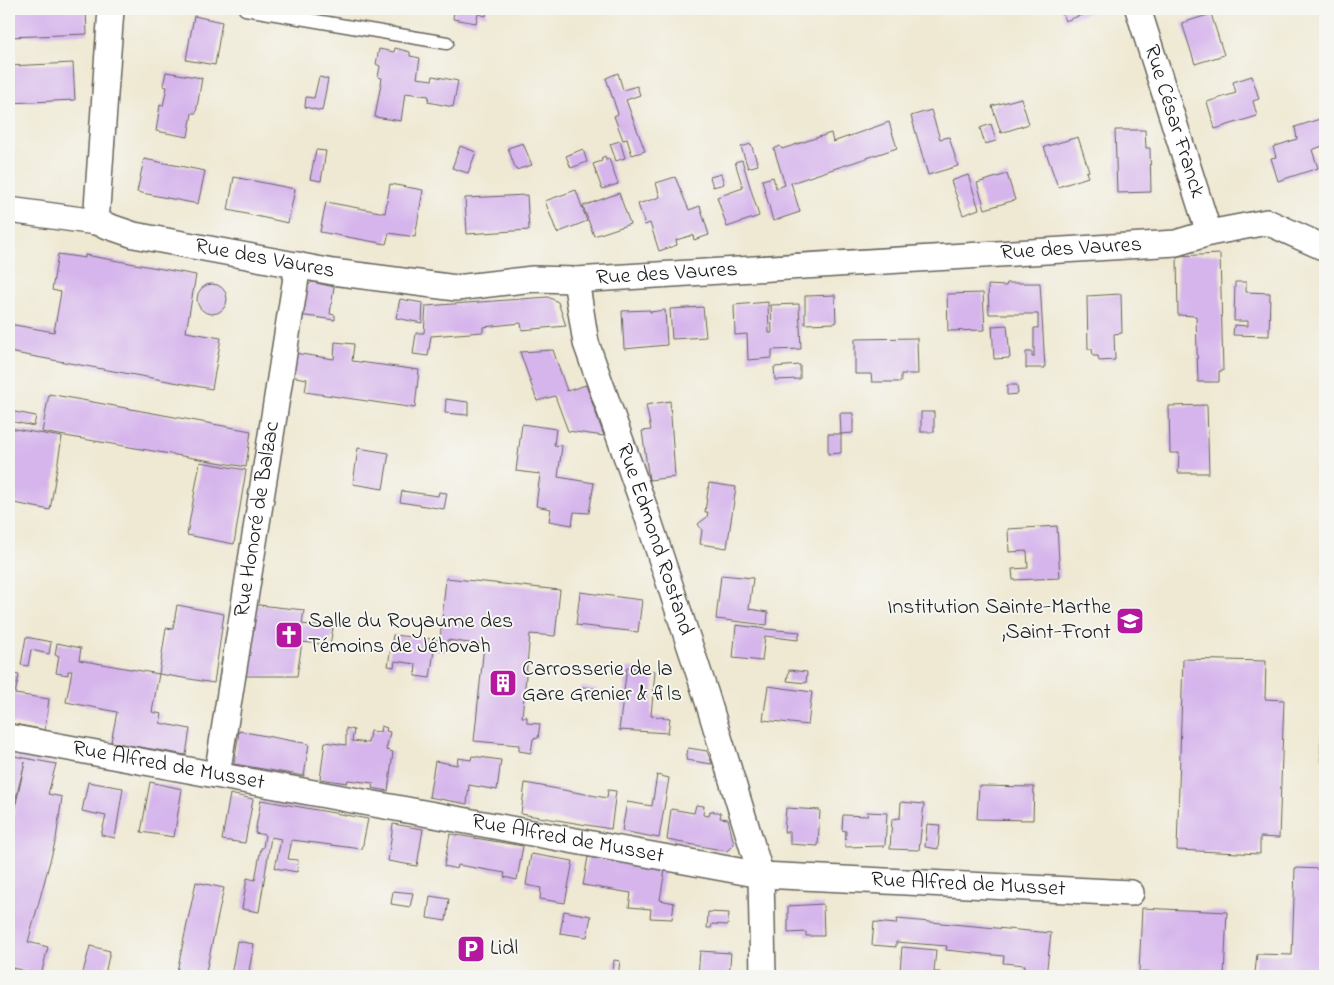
<svg xmlns="http://www.w3.org/2000/svg" width="1334" height="985" font-family="'Indie Flower',sans-serif">
<rect width="100%" height="100%" fill="#f6f6f2"/>
<filter id="ink" filterUnits="userSpaceOnUse"><feTurbulence type="fractalNoise" baseFrequency=".02" numOctaves="2"/><feDisplacementMap in="SourceGraphic" scale="10" xChannelSelector="R" yChannelSelector="G"/><feConvolveMatrix kernelMatrix="1 2 1 2 8 2 1 2 1" color-interpolation-filters="sRGB"/></filter>
<filter id="wash" filterUnits="userSpaceOnUse"><feTurbulence type="fractalNoise" baseFrequency=".0096" numOctaves="4" result="noise"/><feDisplacementMap in="SourceGraphic" scale="20" xChannelSelector="R" yChannelSelector="G"/><feGaussianBlur stdDeviation="1.12" result="paint"/><feColorMatrix in="noise" values="0 0 0 0 0 0 0 0 0 0 0 0 0 0 0 0 0 1.4 0 .05"/><feComposite in="paint" operator="in"/></filter>
<g filter="url(#wash)">
<rect width="100%" height="100%" fill="#efe9d3"/>
<!-- green -->
<path fill="#b1c76c" stroke="#667244" d="M1325,411V757H1323Z"/>
<g fill="none" stroke-linecap="round" stroke-linejoin="round">
<!-- stream -->
<path stroke="#6fa4dc" stroke-width="8" d="M9,974L20,976"/>
</g>
<g id="blocks">
<!-- building -->
<g fill="#d6b5ec">
<path d="M9,9H86L87,34L9,37Z"/>
<path d="M454,9H487L486,16L478,14L476,23L453,19Z"/>
<path d="M659,9H675L655,15L654,10Z"/>
<path d="M1061,9H1092L1093,11L1065,21Z"/>
<path d="M1211,14L1224,55L1195,64L1182,23Z"/>
<path d="M194,16L222,22L215,65L186,60Z"/>
<path d="M395,48L410,52V56L420,58L417,78L432,80L433,76L458,81L453,107L428,102L429,96L405,93L401,121L375,117L382,78L378,77L380,66L376,64L379,49L394,52Z"/>
<path d="M73,63L75,100L9,103V66Z"/>
<path d="M166,72L202,78L196,113H192L188,137L156,131L160,105L163,106L167,87L163,86Z"/>
<path d="M618,73L623,90L637,86L640,95L626,100L645,151L632,155L627,139L623,140L614,116L618,114L606,78Z"/>
<path d="M1252,76L1259,99L1253,101L1257,116L1215,129L1207,102L1236,93L1233,82Z"/>
<path d="M319,77L328,79L322,111L305,107L306,97L314,98Z"/>
<path d="M1021,98L1029,124L1001,133L992,106Z"/>
<path d="M931,110L940,139L949,137L958,166L928,175L911,116Z"/>
<path d="M1323,118L1325,145L1312,150L1318,168L1278,181L1271,158L1276,157L1273,147L1297,139L1295,127Z"/>
<path d="M889,122L897,148L791,183L800,212L773,221L762,180L773,177L776,188L785,185L774,149L780,146L782,149L831,133L833,142Z"/>
<path d="M991,124L996,141L985,144L980,128Z"/>
<path d="M1115,130H1145L1146,148H1150L1151,192L1117,193Z"/>
<path d="M1078,137L1089,171L1086,172L1088,177L1058,187L1044,147Z"/>
<path d="M620,141L625,158L616,161L610,144Z"/>
<path d="M523,143L532,165L516,170L508,148Z"/>
<path d="M751,144L758,165L748,168L741,147Z"/>
<path d="M460,146L476,152L468,173L452,168Z"/>
<path d="M583,149L587,162L571,168L566,156Z"/>
<path d="M316,150L326,151L321,181L310,179Z"/>
<path d="M605,156L606,160L609,159L618,184L602,189L593,164L602,161L601,158Z"/>
<path d="M144,159L205,171L198,204L137,192Z"/>
<path d="M742,160L759,216L727,227L717,197L743,188L735,162Z"/>
<path d="M721,174L724,184L713,187L710,177Z"/>
<path d="M1007,174L1015,200L985,209L977,183Z"/>
<path d="M968,175L979,209L963,215L951,181Z"/>
<path d="M234,177L295,189L288,223L228,210Z"/>
<path d="M675,177L689,210L700,206L709,235L694,240L693,235L676,240L677,245L659,251L650,223L645,225L638,204L660,197L656,183Z"/>
<path d="M390,184L423,190L415,237L389,233L386,244L320,232L326,202L385,213Z"/>
<path d="M576,190L587,221L557,233L545,201Z"/>
<path d="M619,193L630,224L594,236L583,206Z"/>
<path d="M527,195L529,230L467,234L465,198Z"/>
<path d="M58,254L85,258V255L196,275L186,332L221,338L212,389L9,352V324L54,332L61,292L52,290Z"/>
<path d="M1220,254L1223,371H1219V382H1198L1196,316L1178,315L1177,256Z"/>
<path d="M312,282L334,287L330,314L335,315V320L299,315L303,290Z"/>
<path d="M1235,282H1246V292L1270,293L1269,336L1233,335L1234,325L1248,326V321H1234Z"/>
<path d="M1007,283H1040L1045,368H1026V352H1032V357H1034V328H1038V314H989L988,285L1006,286Z"/>
<circle cx="212" cy="299" r="15"/>
<path d="M983,293L985,330L948,331L947,294Z"/>
<path d="M1121,294L1122,333L1114,334L1115,360L1099,361L1098,356H1093L1092,349H1088L1087,296Z"/>
<path d="M835,295L836,323L805,324V296Z"/>
<path d="M548,297L558,302L566,326L522,330L521,323L483,327V332L431,336L428,356L413,354L416,333H424L426,306Z"/>
<path d="M400,299L423,303L422,323L396,318Z"/>
<path d="M768,302L769,333H772L771,305L799,304L801,349L772,350V358L748,360L747,334L735,335L734,305Z"/>
<path d="M703,307L706,337L672,339L670,309Z"/>
<path d="M650,310V312L665,310L667,345L624,349L622,311Z"/>
<path d="M1007,325L1010,358L994,359L992,326Z"/>
<path d="M917,338L918,374H901V382H872L871,374H855V339Z"/>
<path d="M335,342L354,344L352,361L419,370L415,408L305,392L307,379L290,376L294,353L334,359Z"/>
<path d="M553,350L567,391L586,385L604,436L568,431L555,396L537,401L520,352Z"/>
<path d="M800,365V379L775,380L774,367Z"/>
<path d="M1007,385H1017L1018,394L1007,395Z"/>
<path d="M49,394L251,431L246,467L42,432Z"/>
<path d="M446,399L468,402V415L445,413Z"/>
<path d="M670,401L675,477L649,480L642,431L651,430L646,405Z"/>
<path d="M1207,405L1209,473H1178L1179,453H1170L1169,406Z"/>
<path d="M10,411L36,416L34,426L9,421Z"/>
<rect x="921" y="412" width="13" height="20"/>
<path d="M840,413H853V433L841,434Z"/>
<path d="M522,424L556,429L554,445L562,446L558,477L594,483L589,513L574,512L572,525L549,521L551,509L536,506L540,474L516,471Z"/>
<path d="M9,428L62,437L50,510L9,502Z"/>
<path d="M828,434H841V453L828,454Z"/>
<path d="M358,448L389,453L383,489L353,484Z"/>
<path d="M200,462L246,470L234,544L187,535Z"/>
<path d="M709,483L736,487L727,548L700,544L702,530L698,524L707,517L708,512H705Z"/>
<path d="M402,491L438,496L439,492L447,493L444,509L400,502Z"/>
<path d="M1057,526L1060,578L1013,580L1012,569L1028,568L1027,551L1009,552L1008,529Z"/>
<path d="M721,575L753,578L749,609L768,612L767,625L716,619Z"/>
<path d="M446,578L560,590L555,636L530,634L522,717H527V723L540,724L538,738L533,739L531,753L519,751V745L474,741L484,645L447,640L446,651L434,650L430,678L415,676L416,664L395,661L394,667L388,666L393,635L440,640Z"/>
<path d="M580,592L642,600L638,632L576,625Z"/>
<path d="M250,604L304,610L302,624L333,628L330,645L302,642L297,676H240Z"/>
<path d="M177,605L224,614L214,683L159,674L166,628L173,629Z"/>
<path d="M736,625L766,629L800,632L798,640L765,636L762,661L733,658Z"/>
<path d="M26,637L51,642L49,654L31,650L28,666L21,665Z"/>
<path d="M57,643L81,648L79,660L159,674L152,712L162,714L160,723L190,729L186,755L111,742L117,712L66,702L72,671H68V675L56,673L59,656L55,655Z"/>
<path d="M1183,659L1266,661L1265,699L1284,700L1279,838L1260,837V854L1177,850Z"/>
<path d="M627,667L655,671L651,716L670,718L668,733L619,730Z"/>
<path d="M789,670L807,672L806,683L787,681Z"/>
<path d="M9,673L19,675L15,694L49,699L45,730L9,723Z"/>
<path d="M768,686L812,692L808,725L763,720Z"/>
<path d="M582,687L597,689L596,697L577,695L578,691H581Z"/>
<path d="M381,726L387,728L386,731L390,732L386,750L393,752L388,791L372,788L373,783L348,780L347,783L320,779L325,742L346,745V728L354,730L352,741L368,743L370,731L380,732Z"/>
<path d="M239,731L309,744L304,776L234,764Z"/>
<path d="M688,748L707,751L712,764L686,760Z"/>
<path d="M9,755L56,764L48,794L62,797L56,839L28,942L48,947L41,975L9,967V836L25,762L11,818H9Z"/>
<path d="M472,756L501,760L497,790L469,785L467,804L429,797L435,761L457,765L458,758L471,760Z"/>
<path d="M657,775L669,778L659,838L622,831L627,802L652,806Z"/>
<path d="M88,782L123,788L115,838L101,835L106,816L82,811Z"/>
<path d="M150,782L182,789L174,837L141,832Z"/>
<path d="M525,783L607,798L608,790L616,791L611,829L521,814Z"/>
<path d="M979,786L1034,787L1033,820L977,819Z"/>
<path d="M230,794L253,799L245,843L222,840Z"/>
<path d="M261,800L368,819L362,849L292,840L288,859L298,860L297,872L275,868L281,839L271,837L259,912L242,909L247,878L255,880L261,848H263L265,835L255,833Z"/>
<path d="M901,802L924,804L919,850L890,849L892,819L900,818Z"/>
<path d="M696,805L704,806L703,815L709,816L710,811L721,813L720,818L728,819L734,844L727,851L667,840L671,809L694,813Z"/>
<path d="M786,808L820,810L818,846L790,844V832H784Z"/>
<path d="M867,812L887,813L885,846L845,847L846,831L842,830L843,815L868,816Z"/>
<path d="M393,824L423,829L417,866L388,861Z"/>
<path d="M927,824L940,825L938,849L925,847Z"/>
<path d="M450,834L523,846L517,880L504,877L505,873L458,865L457,869L444,866Z"/>
<path d="M531,854L573,861L565,903L540,899L541,888L526,885Z"/>
<path d="M588,857L665,870L660,900L674,903L672,919L650,918L651,909L629,907L631,893L583,885Z"/>
<path d="M1295,868L1325,869V976L1255,973L1257,954L1292,955Z"/>
<path d="M196,882L224,888L205,976H176Z"/>
<path d="M393,891L413,893L410,907L391,904Z"/>
<path d="M430,896L449,899L446,921L427,918Z"/>
<path d="M823,904L824,936H806V932L788,933V906Z"/>
<path d="M1142,908L1227,912L1224,976L1139,972Z"/>
<path d="M564,911L591,916L587,937L560,933Z"/>
<path d="M708,912L729,913L728,925L712,924L711,928H707Z"/>
<path d="M897,919L1051,933L1046,976H1023L1025,965L1003,963L1004,956L946,950L947,946L896,942V947L872,945L874,922L896,924Z"/>
<path d="M237,941L254,944L248,976H231Z"/>
<path d="M90,946L110,951L105,974L110,976H82Z"/>
<path d="M902,947L936,950L934,972H940V976H906V972L900,971Z"/>
<path d="M700,951L731,953L729,976H698Z"/>
<path d="M614,960L620,961L618,976H613Z"/>
</g>
</g>
</g>
<g filter="url(#ink)">
<use href="#blocks" fill-opacity="0" stroke="#66645c" stroke-width="1"/>
<g fill="none" stroke-linecap="round" stroke-linejoin="round">
<defs>
<path id="service" d="M245,9L447,43"/>
<g id="minor">
<path id="s1" d="M1138,9L1209,233"/>
<path id="s2" d="M9,210L96,222L134,235L333,272L456,288L533,279L576,280L1176,243L1209,233L1267,222L1325,248"/>
<path d="M96,222L111,9"/>
<path id="s3" d="M576,280L586,343L646,512L706,695L761,875L763,976"/>
<path id="s4" d="M9,737L761,875L1131,893"/>
<path id="s5" d="M217,775L298,265"/>
</g>
</defs>
<!-- service casing -->
<use href="#service" stroke="#66645c" stroke-width="15"/>
<!-- minor casing -->
<use href="#minor" stroke="#66645c" stroke-width="28"/>
<!-- service -->
<use href="#service" stroke="#fff" stroke-width="12"/>
<!-- minor -->
<use href="#minor" stroke="#fff" stroke-width="25"/>
</g>
</g>
<!-- icons -->
<defs>
<symbol id="school-square" viewBox="-11 -11 22 22"><rect x="-9" y="-9" width="18" height="18" rx="4" fill="#b5179e" stroke="#f6f6f2"/><path d="M0-5L7-2L0 1L-7-2ZM-4 1L0 2.5L4 1V4Q0 6-4 4Z" fill="#fff"/></symbol>
<symbol id="church-square" viewBox="-11 -11 22 22"><rect x="-9" y="-9" width="18" height="18" rx="4" fill="#b5179e" stroke="#f6f6f2"/><path d="M-1.2-6h2.4v3.5h3.3v2.4h-3.3V6h-2.4V-.1h-3.3v-2.4h3.3Z" fill="#fff"/></symbol>
<symbol id="building-square" viewBox="-11 -11 22 22"><rect x="-9" y="-9" width="18" height="18" rx="4" fill="#b5179e" stroke="#f6f6f2"/><path d="M-4-6H4V6H1V3H-1V6H-4ZM-2.5-4.3h1.7v1.8h-1.7ZM.8-4.3h1.7v1.8H.8ZM-2.5-1h1.7V.8h-1.7ZM.8-1h1.7V.8H.8Z" fill="#fff"/></symbol>
<symbol id="parking-square" viewBox="-11 -11 22 22"><rect x="-9" y="-9" width="18" height="18" rx="4" fill="#b5179e" stroke="#f6f6f2"/><path d="M-3.5-5.5H1a3.5 3.5 0 0 1 0 7H-1V5.5H-3.5ZM-1-3.4V-.6H.8a1.4 1.4 0 0 0 0-2.8Z" fill="#fff"/></symbol>
</defs>
<g fill-rule="evenodd">
<use href="#school-square" x="1114" y="605" width="32" height="32"/>
<use href="#church-square" x="273" y="619" width="32" height="32"/>
<use href="#building-square" x="487" y="667" width="32" height="32"/>
<use href="#parking-square" x="455" y="933" width="32" height="32"/>
</g>
<g text-anchor="middle" dominant-baseline="central" stroke-width="4" stroke-linejoin="round" paint-order="stroke">
<!-- street labels -->
<g font-size="22" fill="#1c1c1c" stroke="#f6f6f2">
<text stroke="none"><textPath href="#s1" startOffset="118">Rue César Franck</textPath></text>
<text stroke="none"><textPath href="#s2" startOffset="1071">Rue des Vaures</textPath></text>
<text stroke="none"><textPath href="#s2" startOffset="261">Rue des Vaures</textPath></text>
<text stroke="none"><textPath href="#s2" startOffset="666">Rue des Vaures</textPath></text>
<text stroke="none"><textPath href="#s5" startOffset="259">Rue Honoré de Balzac</textPath></text>
<text stroke="none"><textPath href="#s3" startOffset="272">Rue Edmond Rostand</textPath></text>
<text stroke="none"><textPath href="#s4" startOffset="162">Rue Alfred de Musset</textPath></text>
<text stroke="none"><textPath href="#s4" startOffset="568">Rue Alfred de Musset</textPath></text>
<text stroke="none"><textPath href="#s4" startOffset="972">Rue Alfred de Musset</textPath></text>
</g>
<!-- poi labels -->
<g font-size="22" fill="#1c1c1c" stroke="#f6f6f2" text-anchor="start">
<text x="1111" y="608" text-anchor="end">Institution Sainte-Marthe<tspan x="1111" dy="25">,Saint-Front</tspan></text>
<text x="308" y="622">Salle du Royaume des<tspan x="308" dy="25">Témoins de Jéhovah</tspan></text>
<text x="522" y="670">Carrosserie de la<tspan x="522" dy="25">Gare Grenier &amp; fils</tspan></text>
<text x="490" y="949">Lidl</text>
</g>
</g>
<!-- margin -->
<rect width="1334" height="985" fill="none" stroke="#f6f6f2" stroke-width="30"/>
</svg>
